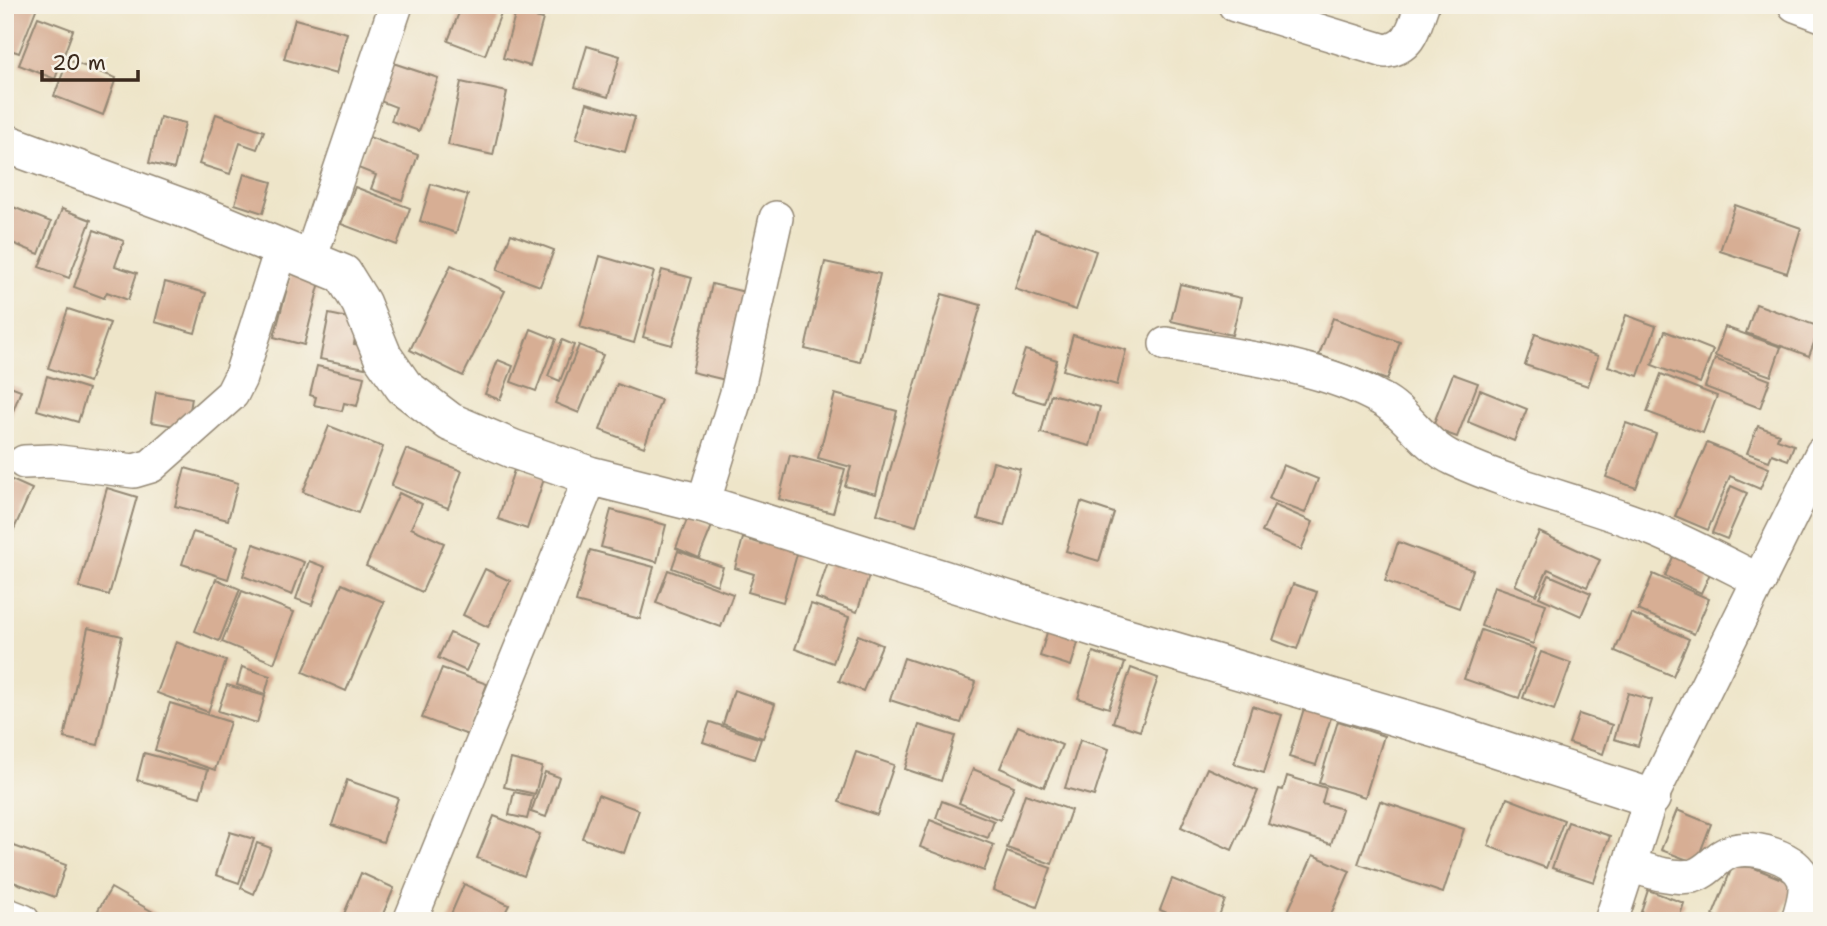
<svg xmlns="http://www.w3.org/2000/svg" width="1827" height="926" font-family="'Shantell Sans',sans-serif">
<rect width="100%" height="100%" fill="#f7f3e8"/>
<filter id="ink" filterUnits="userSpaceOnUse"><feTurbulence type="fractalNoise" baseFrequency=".0143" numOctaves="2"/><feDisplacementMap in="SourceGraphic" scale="14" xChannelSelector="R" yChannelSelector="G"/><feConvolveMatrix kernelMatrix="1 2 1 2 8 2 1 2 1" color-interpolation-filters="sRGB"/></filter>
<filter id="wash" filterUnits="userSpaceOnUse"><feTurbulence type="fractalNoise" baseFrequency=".00686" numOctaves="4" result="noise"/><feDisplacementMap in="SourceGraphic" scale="28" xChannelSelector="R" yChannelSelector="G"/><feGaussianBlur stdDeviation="1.57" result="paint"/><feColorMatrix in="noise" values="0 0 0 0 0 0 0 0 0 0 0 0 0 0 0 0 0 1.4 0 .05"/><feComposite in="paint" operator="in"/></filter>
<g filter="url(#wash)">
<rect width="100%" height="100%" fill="#eee5c9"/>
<g id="blocks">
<!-- building -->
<g fill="#d7ae94">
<path d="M5,5L37,7L19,53L5,48Z"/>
<path d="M462,5H504L485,55L448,41Z"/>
<path d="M516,12L543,19L530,66L503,58Z"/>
<path d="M38,17L73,30L55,79L19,65Z"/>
<path d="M295,19L347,33L336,74L284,59Z"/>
<path d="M587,46L620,56L608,97L575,87Z"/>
<path d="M68,60L116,78L103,115L54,96Z"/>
<path d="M393,63L438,78L419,131L391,121L396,107L380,101Z"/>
<path d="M461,82L507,92L493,155L448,145Z"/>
<path d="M587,103L635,117L625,152L576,139Z"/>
<path d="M216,114L264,131L257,149L240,143L230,174L199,164Z"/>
<path d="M160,117L185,123L174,169L149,163Z"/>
<path d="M369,137L418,155L402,200L371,189L376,175L358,168Z"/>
<path d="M244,174L272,182L263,213L235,204Z"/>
<path d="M431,184L468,195L456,233L420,221Z"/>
<path d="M355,187L410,208L397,245L341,224Z"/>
<path d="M8,205L51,222L39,254L5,240Z"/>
<path d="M1735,205L1801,228L1787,273L1720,251Z"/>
<path d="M62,209L91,220L69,278L39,267Z"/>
<path d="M1035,229L1096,251L1076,310L1015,289Z"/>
<path d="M94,230L124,241L115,266L137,273L128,300L107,292L104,298L74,287Z"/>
<path d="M511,234L554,250L540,286L497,270Z"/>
<path d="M600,256L654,272L634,343L580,327Z"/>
<path d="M825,262L880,274L860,362L805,349Z"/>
<path d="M451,265L505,291L463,376L410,350Z"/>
<path d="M292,270L321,278L304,345L274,337Z"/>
<path d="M662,270L692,278L672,345L643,337Z"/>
<path d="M165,282L206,293L195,333L155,322Z"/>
<path d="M712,284L757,295L738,383L692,372Z"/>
<path d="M1180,284L1241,298L1232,335L1171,321Z"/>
<path d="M942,294L981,305L916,526L877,514Z"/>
<path d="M1756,304L1820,327L1809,356L1746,333Z"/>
<path d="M68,309L110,323L89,382L48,368Z"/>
<path d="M329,314L358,320L354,344L369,347L365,368L320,359Z"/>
<path d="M1626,315L1656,326L1638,376L1608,366Z"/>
<path d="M1333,318L1400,342L1387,380L1319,355Z"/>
<path d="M1725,327L1781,347L1771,376L1715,356Z"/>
<path d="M531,329L556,339L536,391L511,382Z"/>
<path d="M1665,331L1713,350L1700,383L1652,365Z"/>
<path d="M1535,334L1598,356L1588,386L1525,365Z"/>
<path d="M1073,335L1126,350L1117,385L1063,370Z"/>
<path d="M562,340L574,345L560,381L548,376Z"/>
<path d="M579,345L603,355L579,413L555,403Z"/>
<path d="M1025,350L1057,360L1044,403L1011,393Z"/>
<path d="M1715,359L1770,380L1760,408L1705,387Z"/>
<path d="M498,360L513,366L500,400L485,394Z"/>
<path d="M317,366L364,377L357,406L344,403L342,411L314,405L316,397L310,395Z"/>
<path d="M1453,374L1478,383L1457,437L1432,428Z"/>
<path d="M1661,374L1717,396L1703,433L1647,412Z"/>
<path d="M47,376L88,389L78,422L37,410Z"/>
<path d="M5,384L21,390L8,424L5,423Z"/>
<path d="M617,384L661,400L644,447L600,430Z"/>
<path d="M1480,390L1527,409L1514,441L1468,422Z"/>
<path d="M156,392L192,398L187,428L151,422Z"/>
<path d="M835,394L897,411L876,494L845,486L851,467L818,458Z"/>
<path d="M1051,394L1100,407L1090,446L1041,433Z"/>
<path d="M1626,423L1656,434L1636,488L1606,477Z"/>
<path d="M329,426L383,447L358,513L303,492Z"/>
<path d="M1758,426L1779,434L1777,439L1794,445L1788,460L1772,454L1769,461L1747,453Z"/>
<path d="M1707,443L1769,468L1760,489L1730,476L1708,530L1675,516Z"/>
<path d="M406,449L462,471L448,508L391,486Z"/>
<path d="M790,455L845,469L833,513L779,499Z"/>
<path d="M993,462L1020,469L1004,526L978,519Z"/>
<path d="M1283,465L1318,479L1305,513L1269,499Z"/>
<path d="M185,468L238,483L228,520L175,506Z"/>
<path d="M514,470L544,479L527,529L498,519Z"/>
<path d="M5,477L32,489L10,538L5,536Z"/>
<path d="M1731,486L1747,493L1727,539L1712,533Z"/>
<path d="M107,488L137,497L109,595L79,587Z"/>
<path d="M399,493L422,504L411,528L444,543L422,592L366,566Z"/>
<path d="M1081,502L1114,513L1099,561L1066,551Z"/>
<path d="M1274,505L1313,522L1301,550L1262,532Z"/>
<path d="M611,510L666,525L657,562L601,547Z"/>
<path d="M688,517L712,526L699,558L676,548Z"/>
<path d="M193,532L238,546L228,579L182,564Z"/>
<path d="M1539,532L1600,560L1587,587L1548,569L1536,595L1515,585Z"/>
<path d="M743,538L762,544L763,540L798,551L783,602L748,592L754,574L735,568Z"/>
<path d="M1398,542L1473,570L1459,608L1385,581Z"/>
<path d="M254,544L304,562L292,595L243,576Z"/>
<path d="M590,550L654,567L640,619L576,602Z"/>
<path d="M678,551L723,567L717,585L672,568Z"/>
<path d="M1675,552L1713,567L1701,593L1665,576Z"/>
<path d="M830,556L871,570L857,612L816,598Z"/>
<path d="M309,561L325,567L312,605L296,599Z"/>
<path d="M485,569L510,581L488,627L463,615Z"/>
<path d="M668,570L733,594L721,627L656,603Z"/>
<path d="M1653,574L1709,599L1694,634L1638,610Z"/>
<path d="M1549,575L1591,593L1581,616L1539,597Z"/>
<path d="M216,579L240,589L219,641L195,631Z"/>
<path d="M342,584L384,602L346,691L303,672Z"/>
<path d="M1293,584L1317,592L1297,649L1273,640Z"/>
<path d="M1494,586L1546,604L1533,644L1481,626Z"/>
<path d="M242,591L294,612L274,663L222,642Z"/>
<path d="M811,604L849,617L833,663L795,649Z"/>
<path d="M1631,613L1689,639L1673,676L1615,651Z"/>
<path d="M1049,626L1080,636L1071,666L1040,656Z"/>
<path d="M88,628L122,636L98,745L64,738Z"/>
<path d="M1481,630L1536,649L1519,698L1464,679Z"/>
<path d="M450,633L478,645L466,671L438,658Z"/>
<path d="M858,635L882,645L863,691L839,681Z"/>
<path d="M176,642L226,661L208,712L157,693Z"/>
<path d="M1093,652L1125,663L1109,708L1078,698Z"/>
<path d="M1541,652L1571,663L1554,710L1523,698Z"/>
<path d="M904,658L976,682L961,723L890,700Z"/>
<path d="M242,667L270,676L265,694L237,685Z"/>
<path d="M442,668L487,684L468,735L422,718Z"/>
<path d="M1131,668L1158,678L1140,731L1113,722Z"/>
<path d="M227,685L265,696L257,723L218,711Z"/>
<path d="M734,690L775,704L763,738L723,724Z"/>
<path d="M1628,693L1652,700L1638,746L1614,739Z"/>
<path d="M1306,702L1333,711L1316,765L1289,757Z"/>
<path d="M170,703L230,722L215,770L155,750Z"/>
<path d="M1252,706L1282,715L1264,773L1234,764Z"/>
<path d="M1579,714L1612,725L1603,754L1569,743Z"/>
<path d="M1338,721L1384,736L1365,797L1319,783Z"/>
<path d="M710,722L761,739L754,759L703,742Z"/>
<path d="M919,725L955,736L941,781L905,769Z"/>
<path d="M1018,726L1062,745L1044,787L1000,768Z"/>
<path d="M1080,740L1109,749L1094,796L1065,788Z"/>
<path d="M856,752L894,765L877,815L839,802Z"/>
<path d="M144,753L208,770L200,797L137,780Z"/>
<path d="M511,759L542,767L535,794L504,787Z"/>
<path d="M1207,768L1258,791L1232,850L1181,827Z"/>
<path d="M973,769L1014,786L1000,820L959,803Z"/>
<path d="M545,772L559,777L546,817L531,812Z"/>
<path d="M1287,776L1326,788L1322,803L1342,809L1331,844L1268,824L1279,789L1283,790Z"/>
<path d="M347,780L398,798L383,842L332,825Z"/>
<path d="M514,792L533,796L527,819L509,815Z"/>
<path d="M1025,794L1071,810L1052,864L1007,848Z"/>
<path d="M598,795L639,810L624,853L582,838Z"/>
<path d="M1507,798L1564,820L1546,868L1488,846Z"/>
<path d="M942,801L994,821L988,838L936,818Z"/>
<path d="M1380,801L1464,829L1443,893L1358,864Z"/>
<path d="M1677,810L1711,824L1696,863L1661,850Z"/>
<path d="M494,816L540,834L524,876L477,858Z"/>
<path d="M930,820L994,845L984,871L920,847Z"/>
<path d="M1568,822L1610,836L1594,882L1552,868Z"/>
<path d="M230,832L254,839L239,883L216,875Z"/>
<path d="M6,843L66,865L55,897L5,879Z"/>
<path d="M257,843L271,848L254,894L241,888Z"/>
<path d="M1007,852L1051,868L1037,907L993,890Z"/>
<path d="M1313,855L1350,871L1328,921H1311L1288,911Z"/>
<path d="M1735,860L1794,884L1779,921H1726L1713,915Z"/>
<path d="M361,873L394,888L380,921H341Z"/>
<path d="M1172,879L1225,900L1217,921H1186L1160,910Z"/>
<path d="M464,884L509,905L501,921H448Z"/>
<path d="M111,888L160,916L157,921H116L98,910Z"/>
<path d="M1648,890L1684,903L1678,921H1638Z"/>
</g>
</g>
</g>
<g filter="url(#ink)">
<use href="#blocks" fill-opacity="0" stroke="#948874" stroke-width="2"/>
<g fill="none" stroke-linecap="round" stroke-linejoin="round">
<defs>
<g id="street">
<path d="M1235,5L1385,51C1411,48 1414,27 1422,5"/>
<path d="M1795,5L1822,15"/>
<path d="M310,259L396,5"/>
<path d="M1166,344C1235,356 1319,364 1381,399C1408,413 1423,445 1454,459C1519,489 1589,503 1655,530C1691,545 1726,564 1760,581"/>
<path d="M24,462L51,461L134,471L151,466L232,394L240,378L281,250"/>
<path d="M703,504L737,393L776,218"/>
<path d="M1629,865C1649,871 1671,879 1692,876C1708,873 1717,855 1733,851C1754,846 1795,856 1804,879C1808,892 1801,908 1798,921"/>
<path d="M5,914L23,921"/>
<path d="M410,921L591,476"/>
<path d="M1611,921L1651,798L1822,453"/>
</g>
<path id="secondary" d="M5,143L191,211L343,274L361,303L383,357L404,387L450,422L513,449L591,476L703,504L1119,635L1438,729L1651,798"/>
</defs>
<!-- street casing -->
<use href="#street" stroke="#948874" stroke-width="36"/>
<!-- secondary casing -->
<use href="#secondary" stroke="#948874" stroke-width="41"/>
<!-- street -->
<use href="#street" stroke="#fff" stroke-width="33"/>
<!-- secondary -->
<use href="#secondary" stroke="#fff" stroke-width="38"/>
</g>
</g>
<!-- margin -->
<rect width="1827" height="926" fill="none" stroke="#f7f3e8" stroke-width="28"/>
<!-- scale -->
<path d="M42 70v10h96v-10" fill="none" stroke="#3b2a1e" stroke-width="3.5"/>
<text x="52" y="70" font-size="21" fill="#3b2a1e" stroke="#f7f3e8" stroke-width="5" paint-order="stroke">20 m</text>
</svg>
